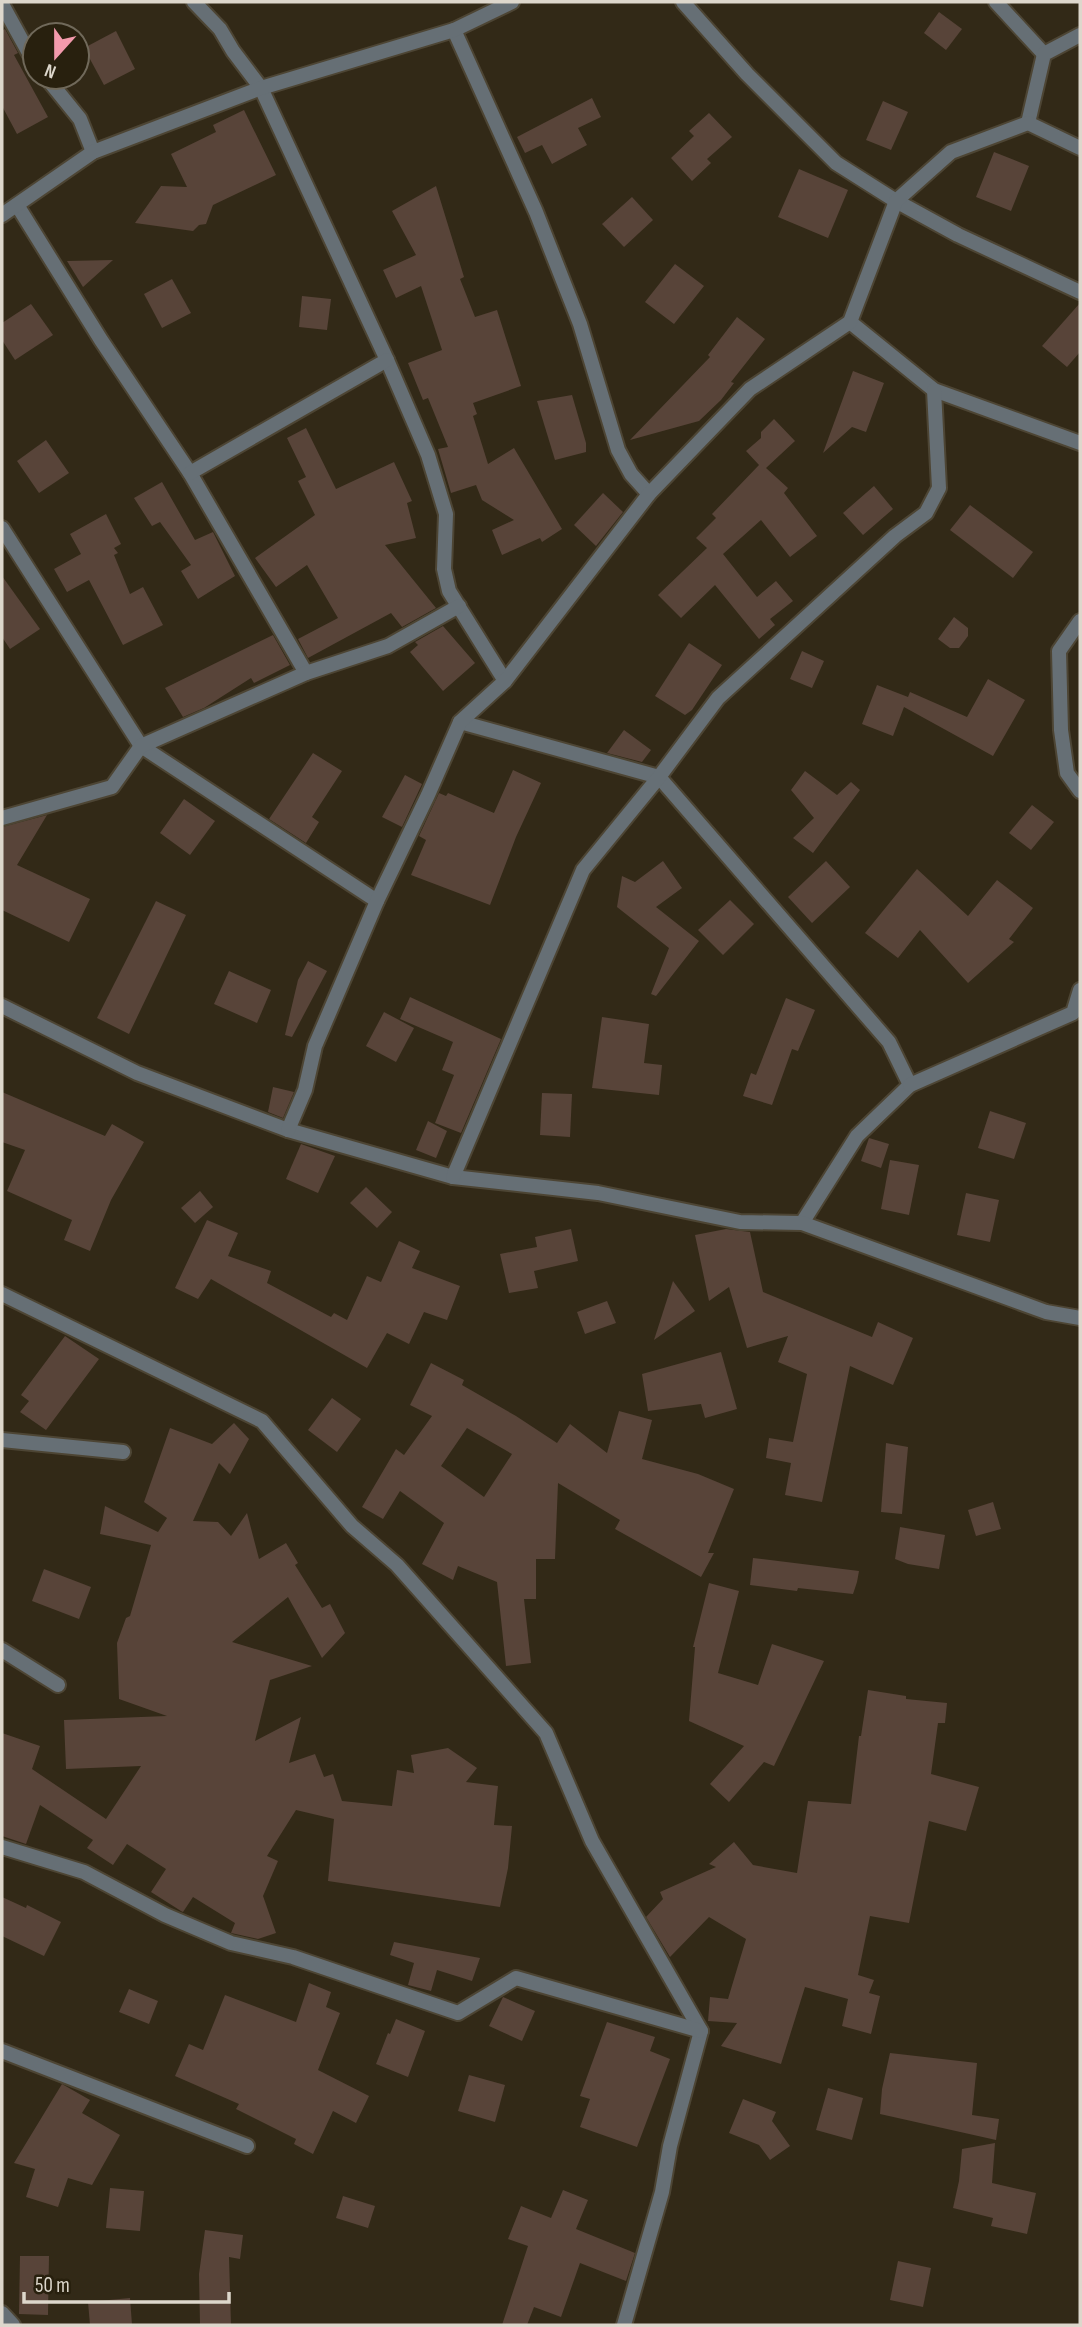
<svg xmlns="http://www.w3.org/2000/svg" width="1082" height="2327" font-family="'Sofia Sans Condensed',sans-serif">
<rect width="100%" height="100%" fill="#322917"/>
<!-- building -->
<g fill="#584439" fill-rule="evenodd">
<path d="M939,12L962,29L946,50L924,33Z"/>
<path d="M5,29L18,53L14,55L48,117L17,134L2,106V31Z"/>
<path d="M116,31L135,69L104,85L84,48Z"/>
<path d="M592,98L601,117L578,128L587,145L552,164L542,145L525,153L517,137Z"/>
<path d="M883,101L908,112L891,150L866,140Z"/>
<path d="M244,110L276,175L213,205L206,224L199,225L193,231L135,223L161,186L187,187L171,154L216,132L213,125Z"/>
<path d="M709,113L732,137L707,159L711,163L692,181L671,158L694,136L689,131Z"/>
<path d="M994,152L1029,166L1011,211L976,197Z"/>
<path d="M799,169L848,190L828,238L778,217Z"/>
<path d="M436,186L464,277L460,279L475,317L497,310L521,386L473,403L477,414L473,416L488,464L514,448L562,529L542,542L540,538L502,555L492,530L514,520L482,500L476,485L451,493L438,449L448,447L428,398L423,400L408,363L442,350L421,286L396,298L383,270L416,255L392,211Z"/>
<path d="M632,197L653,220L624,247L602,224Z"/>
<path d="M113,260L83,287L67,261Z"/>
<path d="M675,264L704,286L674,324L645,302Z"/>
<path d="M172,279L191,313L162,328L144,294Z"/>
<path d="M302,296L331,299L327,330L299,327Z"/>
<path d="M1080,303V352L1067,367L1042,346Z"/>
<path d="M31,304L53,335L15,360L2,340V323Z"/>
<path d="M737,317L765,339L731,382L734,383L721,400L699,421L630,440L710,357L708,355Z"/>
<path d="M853,371L884,383L866,432L852,427L823,453Z"/>
<path d="M572,395L586,443V452L555,460L537,401Z"/>
<path d="M774,419L795,441L766,468L788,488L784,493L817,536L790,557L761,520L723,554L757,597L776,581L793,601L770,619L775,625L759,639L715,585L681,618L658,595L707,548L696,538L716,518L712,514L759,465L746,451L761,438V432Z"/>
<path d="M306,428L336,489L394,462L412,501L407,503L416,538L385,545L436,608L402,627L391,613L308,658L298,639L338,618L307,565L276,587L255,558L315,515L298,481L306,477L287,438Z"/>
<path d="M46,440L69,473L39,493L17,461Z"/>
<path d="M162,482L195,540L213,532L235,576L198,599L181,571L191,565L160,522L152,526L134,498Z"/>
<path d="M874,486L893,509L863,535L843,513Z"/>
<path d="M603,493L623,512L596,546L574,525Z"/>
<path d="M970,505L1033,552L1013,578L950,530Z"/>
<path d="M106,514L121,544L114,548L118,553L114,555L130,594L143,587L163,625L123,645L89,580L67,592L54,569L81,554L70,534Z"/>
<path d="M2,576L40,629L10,649L2,637Z"/>
<path d="M954,617L968,628V636L959,648H950L938,639Z"/>
<path d="M443,626L475,663L443,691L410,652L418,645L415,642Z"/>
<path d="M273,635L290,665L254,683L251,678L204,708L183,717L165,688Z"/>
<path d="M689,643L722,665L692,710L685,715L655,696Z"/>
<path d="M802,651L824,661L812,688L790,679Z"/>
<path d="M988,679L1025,700L993,756L904,707L893,736L862,724L877,685L908,697L910,692L967,717Z"/>
<path d="M624,730L651,750L642,762L607,753Z"/>
<path d="M313,753L342,771L312,817L319,822L306,843L269,819Z"/>
<path d="M513,770L541,783L516,837L490,905L411,875L426,840L419,836L439,793L446,796L448,793L494,813Z"/>
<path d="M805,771L837,795L851,782L860,790L813,853L793,838L814,818L791,790Z"/>
<path d="M405,775L422,784L402,827L382,817Z"/>
<path d="M184,799L215,821L190,855L160,833Z"/>
<path d="M1032,805L1054,822L1031,850L1009,833Z"/>
<path d="M47,815L17,865L90,899L69,942L2,910V827Z"/>
<path d="M663,861L682,888L656,907L699,941L656,996L651,994L669,948L617,907L622,876L635,882Z"/>
<path d="M826,861L850,887L812,923L788,897Z"/>
<path d="M917,869L968,916L997,880L1033,908L1009,939L1014,942L968,983L920,930L898,958L865,933Z"/>
<path d="M730,900L754,924L723,955L698,930Z"/>
<path d="M156,901L186,915L129,1034L97,1018Z"/>
<path d="M308,961L327,971L292,1037L285,1035L298,980Z"/>
<path d="M229,971L271,990L257,1023L214,1004Z"/>
<path d="M410,997L501,1039L461,1133L435,1123L454,1075L442,1070L453,1042L400,1019Z"/>
<path d="M786,998L815,1010L798,1051L792,1049L772,1105L743,1096L751,1073L756,1075Z"/>
<path d="M384,1012L414,1028L396,1062L366,1046Z"/>
<path d="M602,1017L649,1024L644,1063L662,1065L659,1095L592,1088Z"/>
<path d="M273,1087L294,1092L283,1118L268,1112Z"/>
<path d="M2,1092L105,1136L112,1124L144,1142L111,1200L90,1251L64,1240L72,1220L7,1191L25,1150L2,1142Z"/>
<path d="M542,1093L572,1094L570,1137L540,1135Z"/>
<path d="M990,1111L1026,1123L1014,1159L978,1148Z"/>
<path d="M428,1121L447,1131L436,1158L416,1150Z"/>
<path d="M869,1138L889,1144L881,1168L861,1161Z"/>
<path d="M301,1144L335,1156L318,1193L286,1179Z"/>
<path d="M890,1160L919,1165L909,1215L881,1209Z"/>
<path d="M366,1187L392,1212L377,1228L350,1203Z"/>
<path d="M200,1191L213,1207L195,1223L181,1208Z"/>
<path d="M966,1193L999,1200L990,1242L957,1235Z"/>
<path d="M207,1220L238,1233L228,1256L271,1271L267,1283L331,1317L334,1313L347,1320L367,1276L381,1282L399,1241L420,1251L412,1268L460,1286L447,1320L424,1312L409,1344L387,1333L367,1368L211,1279L198,1299L175,1288Z"/>
<path d="M571,1229L578,1261L534,1271L538,1288L509,1293L500,1254L537,1247L535,1237Z"/>
<path d="M726,1229L750,1232L763,1292L872,1337L878,1322L913,1338L893,1385L850,1366L822,1502L785,1495L791,1463L766,1458L769,1438L793,1442L807,1374L778,1362L788,1336L747,1348L729,1287L709,1301L695,1235Z"/>
<path d="M673,1281L695,1311L654,1340Z"/>
<path d="M607,1301L616,1323L585,1334L577,1312Z"/>
<path d="M65,1336L99,1359L46,1430L20,1412L29,1401L21,1395Z"/>
<path d="M721,1352L737,1409L705,1418L701,1404L648,1411L642,1374Z"/>
<path d="M431,1363L464,1380L462,1385L516,1416L557,1443L570,1424L607,1453L619,1411L652,1420L642,1459L698,1474L734,1489L708,1553H714L701,1577L615,1529L620,1520L558,1483L555,1559H536V1599H524L531,1663L506,1666L497,1582L458,1566L453,1580L422,1564L444,1523L400,1491L383,1519L362,1507L396,1449L404,1455L432,1416L410,1405ZM467,1428L512,1454L484,1497L441,1466Z"/>
<path d="M332,1398L361,1419L337,1452L308,1430Z"/>
<path d="M234,1423L249,1439L230,1474L219,1463L193,1521L218,1522L231,1536L247,1513L259,1559L286,1543L298,1563L295,1565L322,1608L330,1604L345,1633L322,1658L288,1597L232,1642L312,1666L270,1680L255,1741L301,1717L289,1763L315,1754L324,1777L333,1774L342,1801L392,1806L397,1770L414,1773L411,1755L448,1748L477,1768L466,1782L498,1786L494,1825L512,1826L508,1868L500,1907L328,1881L334,1819L296,1810L267,1856L278,1861L263,1896L276,1933L258,1939L231,1933L235,1923L193,1897L183,1912L181,1911L151,1892L166,1869L127,1844L113,1865L87,1848L93,1840L40,1805L26,1844L2,1836V1733L40,1746L32,1769L106,1819L141,1766L66,1769L64,1720L167,1716L119,1699L117,1643L126,1618L130,1616L151,1545L100,1534L105,1506L158,1532L167,1518L144,1502L170,1428L212,1444Z"/>
<path d="M886,1443L908,1447L902,1514L881,1512Z"/>
<path d="M993,1502L1001,1529L976,1536L968,1510Z"/>
<path d="M900,1527L945,1535L939,1569L908,1564L895,1559Z"/>
<path d="M753,1558L859,1571L857,1582L853,1594L798,1588L797,1591L750,1585Z"/>
<path d="M44,1569L91,1587L79,1619L32,1601Z"/>
<path d="M709,1583L739,1591L718,1673L758,1685L772,1644L824,1661L774,1766L764,1762L729,1802L710,1784L744,1746L689,1721L695,1647H693Z"/>
<path d="M868,1690L906,1696V1699L947,1703L945,1723H938L931,1774L979,1787L966,1831L929,1821L909,1923L870,1916L858,1975L874,1980L869,1993L880,1996L871,2034L842,2026L848,1999L805,1987L781,2064L721,2046L737,2023L708,2021L710,1997L728,1999L746,1939L709,1917L670,1957L646,1917L663,1899L660,1892L716,1867L709,1864L734,1842L753,1865L797,1873L808,1801L851,1804L859,1736H861Z"/>
<path d="M2,1897L26,1908L27,1905L61,1922L44,1956L2,1936Z"/>
<path d="M394,1942L480,1958L472,1981L437,1970L431,1991L408,1985L414,1963L390,1955Z"/>
<path d="M309,1983L331,1992L326,2007L340,2013L318,2070L369,2096L356,2123L333,2111L313,2154L294,2144L296,2139L236,2109L239,2104L175,2076L189,2044L203,2050L225,1995L296,2022Z"/>
<path d="M129,1989L158,2001L149,2024L119,2012Z"/>
<path d="M503,1997L535,2011L522,2041L489,2026Z"/>
<path d="M396,2019L425,2031L408,2077L376,2064L388,2033L390,2034Z"/>
<path d="M607,2022L655,2037L650,2051L670,2059L637,2147L580,2127L590,2099L580,2096Z"/>
<path d="M890,2053L977,2063L972,2115L999,2119L996,2140L880,2114L882,2089Z"/>
<path d="M469,2075L505,2085L495,2122L458,2111Z"/>
<path d="M62,2084L90,2100L82,2113L120,2135L92,2185L68,2178L58,2207L26,2197L35,2169L14,2163Z"/>
<path d="M828,2088L863,2098L852,2140L816,2130Z"/>
<path d="M743,2099L776,2112L772,2121L790,2146L770,2160L759,2145L729,2133Z"/>
<path d="M995,2143L992,2183L1036,2193L1027,2234L991,2226L993,2218L953,2208L959,2181L962,2149Z"/>
<path d="M110,2188L144,2191L140,2231L106,2228Z"/>
<path d="M563,2190L588,2200L576,2229L635,2253L626,2281L580,2263L561,2317L534,2307L527,2325H502L528,2246L508,2239L521,2206L551,2218Z"/>
<path d="M343,2196L375,2206L368,2228L336,2218Z"/>
<path d="M205,2230L243,2235L240,2259L229,2257L231,2325H200L199,2274Z"/>
<path d="M20,2256H49L48,2315L19,2314Z"/>
<path d="M898,2261L931,2268L923,2307L890,2300Z"/>
<path d="M130,2298L132,2325H90L88,2302Z"/>
</g>
<g fill="none" stroke-linecap="round" stroke-linejoin="round">
<defs>
<g id="minor">
<path d="M194,2L220,29L233,51L261,88L387,360L428,455L446,514L444,569L449,591L505,681"/>
<path d="M683,2L747,74L836,163L896,201L958,235L1080,292"/>
<path d="M996,2L1044,54"/>
<path d="M2,4L35,64"/>
<path d="M454,30L536,212L580,324L618,450L631,474L649,494"/>
<path d="M46,77L80,119L93,152"/>
<path d="M1028,123L1044,54L1080,35"/>
<path d="M17,205L101,340L190,473L306,673"/>
<path d="M2,215L93,152L261,88L454,30L512,2"/>
<path d="M850,322L934,390L1080,443"/>
<path d="M190,473L387,360"/>
<path d="M2,528L141,746L377,901"/>
<path d="M1080,621L1059,651L1061,730L1067,773L1080,791"/>
<path d="M460,722L659,777L889,1042L910,1085L857,1136L802,1223"/>
<path d="M2,818L112,787L141,746L306,673L388,646L459,606"/>
<path d="M2,1006L137,1073L288,1130L453,1177L598,1193L740,1222L802,1223L1046,1312L1080,1318"/>
<path d="M910,1085L1073,1013L1080,990"/>
<path d="M288,1130L305,1090L315,1046L377,901L428,795L460,722L505,681L649,494L750,389L850,322L896,201L951,152L1028,123L1080,148"/>
<path d="M453,1177L583,870L659,777L718,698L895,536L926,513L939,488L934,390"/>
<path d="M2,1294L262,1421L352,1526L397,1565L546,1733L592,1841L701,2031L670,2146L662,2192L624,2325"/>
<path d="M2,1440L123,1452"/>
<path d="M2,1650L58,1685"/>
<path d="M2,1847L84,1872L165,1915L231,1943L293,1957L458,2013L516,1978L701,2031"/>
<path d="M2,2051L247,2146"/>
<path d="M2,2313L13,2325"/>
</g>
</defs>
<!-- minor casing -->
<use href="#minor" stroke="#4d4534" stroke-width="18"/>
<!-- minor -->
<use href="#minor" stroke="#666f75" stroke-width="14"/>
</g>
<!-- border -->
<rect width="1082" height="2327" fill="none" stroke="#ddd7cc" stroke-width="7"/>
<!-- north arrow -->
<g transform="translate(56 56) rotate(201)"><circle r="33" fill="#28200e" stroke="#70695a" stroke-width="2"/>
<path d="M0-5L12 26L0 18L-12 26Z" fill="#f39aac"/>
<text y="-10" font-size="19" font-weight="bold" text-anchor="middle" fill="#ddd7cc">N</text>
</g>
<!-- scale -->
<path d="M24 2292v10h205v-10" fill="none" stroke="#ddd7cc" stroke-width="3.5"/>
<text x="35" y="2292" font-size="21" fill="#ddd7cc" stroke="#28200e" stroke-width="5" paint-order="stroke">50 m</text>
</svg>
